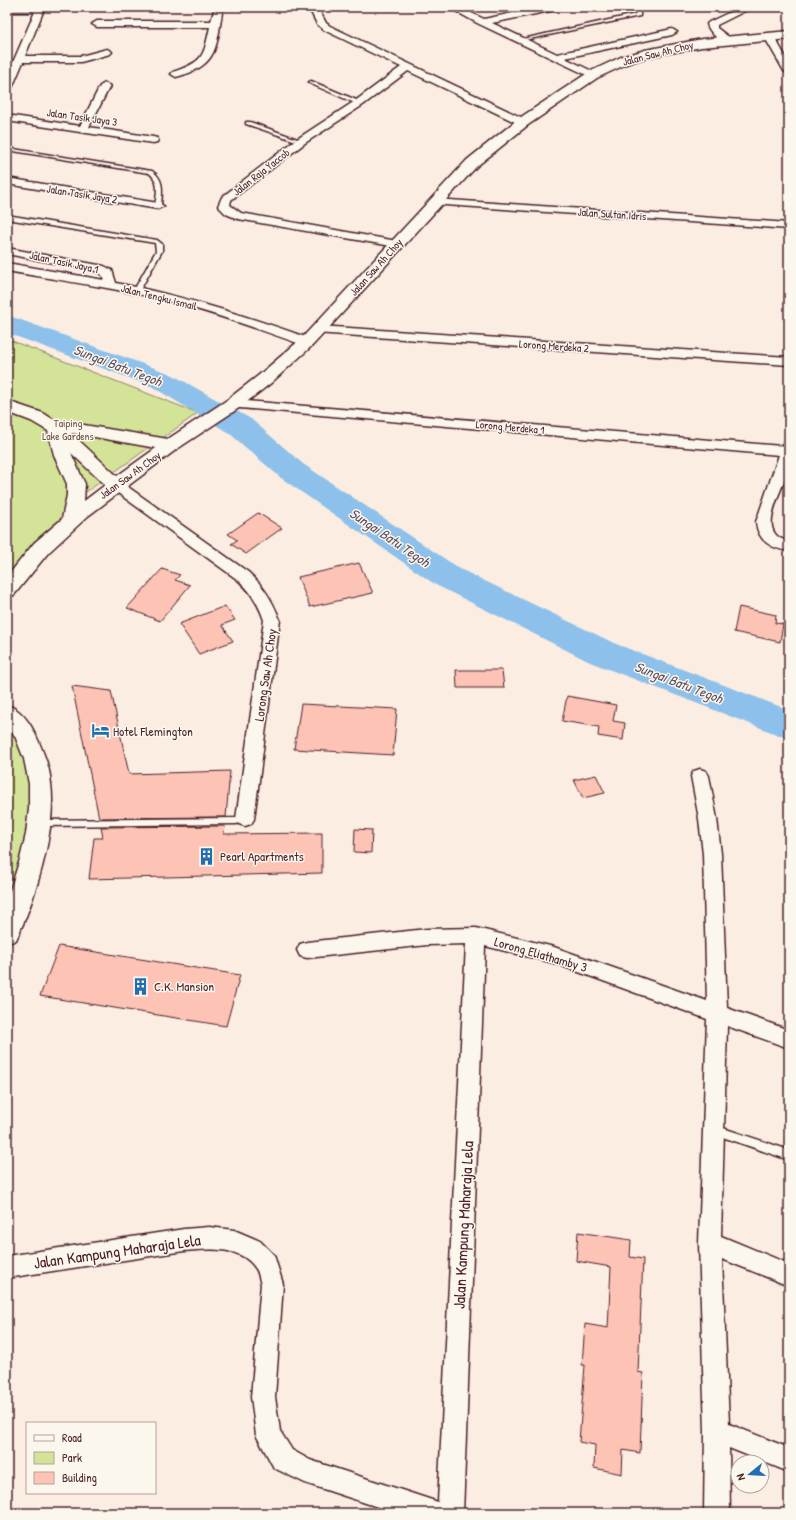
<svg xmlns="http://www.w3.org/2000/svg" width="796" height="1520" font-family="'Patrick Hand',sans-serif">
<rect width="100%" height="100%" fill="#fbede1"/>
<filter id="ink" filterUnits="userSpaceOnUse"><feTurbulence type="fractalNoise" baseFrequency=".025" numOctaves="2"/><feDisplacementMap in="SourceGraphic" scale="8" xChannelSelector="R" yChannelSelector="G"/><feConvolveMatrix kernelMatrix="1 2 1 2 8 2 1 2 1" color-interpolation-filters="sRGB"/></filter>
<g filter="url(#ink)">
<!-- green -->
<g fill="#d3e397" stroke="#8e8161">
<path d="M7,339L198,413L86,492L7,577Z"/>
<path d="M7,732L13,734L26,754L36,817L7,907Z"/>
</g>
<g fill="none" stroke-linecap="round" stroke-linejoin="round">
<!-- river -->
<path fill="#8dc0ea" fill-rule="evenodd" d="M7,315L171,374L251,419L303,464L460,569L616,644L789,710V739L590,662L436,585L281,478L229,433L151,386L7,333Z"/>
</g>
<!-- building -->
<g fill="#fdc3b5" stroke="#4a1f2b">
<path d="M258,513L282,528L246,554L231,544L237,540L228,534Z"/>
<path d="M359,563L373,593L310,607L298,577Z"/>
<path d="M162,569L180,575L175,580L190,585L160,621L127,608Z"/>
<path d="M225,606L235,620L222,625L233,641L199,654L179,624Z"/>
<path d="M739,607L776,615L775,623L783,624L780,642L734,632Z"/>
<path d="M456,670H502L504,688H457Z"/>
<path d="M72,686L111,691L129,774L230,771L226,817L99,818Z"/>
<path d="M567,696L616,705L613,721L625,723L623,740L598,736L599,727L562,721Z"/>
<path d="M301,704L397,709L393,755L294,749Z"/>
<path d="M596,775L605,793L583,798L574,780Z"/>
<path d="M225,826L224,834L322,833V873L89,879L94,838H103L101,827Z"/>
<path d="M355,829L372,830L371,853L354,852Z"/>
<path d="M59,946L240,975L226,1026L40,996Z"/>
<path d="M578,1232L631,1240L630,1257L643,1259L638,1372L643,1373L640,1453L623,1450L622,1474L594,1468L595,1445L579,1442L585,1365H582L585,1324L608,1328L611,1267L576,1261Z"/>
</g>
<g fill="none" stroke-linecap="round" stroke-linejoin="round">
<defs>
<g id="lane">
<path d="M629,7H634L640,12V16L520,41L518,40L636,14Z"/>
<path d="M7,10H39L41,11L39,12H7Z"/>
<path d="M311,81L361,102V103L357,104L309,83V82Z"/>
<path d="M246,122H250L303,141L299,142L246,124Z"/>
<path d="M7,148L152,171C165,180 162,192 161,206L158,208L155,206C157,194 160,181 149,173L7,150Z"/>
<path d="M7,215L157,240L162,244V251L140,290L137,292L134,290L156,251L155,243L7,219Z"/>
<path d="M245,816L248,817L249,819L248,821L236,824L41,826L38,825L37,823L38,821L41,820L236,818Z"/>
<path d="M714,1125L789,1150V1160L711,1133L709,1130L711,1127Z"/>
</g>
<g id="street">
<path d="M37,7H45L25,56H81L107,49L112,52L110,54L81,62H23L12,88L7,91V76Z"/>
<path d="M215,7H223C216,45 220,66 176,77L171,74L173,72C204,61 203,58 210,27H97L92,24L97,21H211Z"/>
<path d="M299,7L318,8L326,23L330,26L527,120L528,122L527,124H519L408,71L363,105L305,143L231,200L230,205L241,213L397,241L401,242L403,244L401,246L397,247L238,219L226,214L218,206L222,197L297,139L355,101L401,67L324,30L317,24L311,12L300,9Z"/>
<path d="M448,7H459L484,19L542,7H559L555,10L492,23L557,54L672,29L677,32L672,35L565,58L596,73L598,75L596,77L593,78L479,24Z"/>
<path d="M741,7H753L717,25V28L730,38L732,40L730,42C721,44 709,32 707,24L709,22Z"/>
<path d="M769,33L774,36L789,63V74L784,71L764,36Z"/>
<path d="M105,83L110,86L89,127L153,137L157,138L158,140L157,142L153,143L7,121V115L80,126L100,86Z"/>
<path d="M7,178L158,203L164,206L158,209L7,184Z"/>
<path d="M435,199L789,223V229L431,204L429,202L431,200Z"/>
<path d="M7,248L104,266L112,270L116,283C183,296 247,316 311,339L313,342L311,345H303C256,328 208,311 160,299C109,287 58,280 7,271V263L104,280L102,275L96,271L7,254Z"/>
<path d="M319,326L789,357V365L315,333L313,330L315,327Z"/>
<path d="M233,400L782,446L784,442L789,441C789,449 790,458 789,466C785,488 752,535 789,541V551C771,548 758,541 756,522L779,455L228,407L226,404L228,401Z"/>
<path d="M116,480L121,482L248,572C264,586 273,601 280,620L254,819L251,824L245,826L239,824L236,819L264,620C258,603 251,591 238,580L111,488L109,485L111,482Z"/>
<path d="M700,769L706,771L709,776L717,819L721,854L727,1008L789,1030V1048L727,1026L721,1236L789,1264V1286L722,1259L729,1424L789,1448V1472L729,1448L730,1513H704L705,1431L699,1243L707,1019L554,963L485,946L463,1513H396L305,1483L274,1468L256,1435L251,1397L261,1284C259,1279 259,1273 256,1269C241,1245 208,1249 184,1251L7,1278V1256L184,1229L209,1227L234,1230L260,1241L274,1255L283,1284L275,1397L280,1431L292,1450L310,1460L438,1502L466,944L427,945L307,958L300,956L297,950L300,944L307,942L427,929L476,928L554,947L707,1001L703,854L699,819L691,776L694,771Z"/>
</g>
<g id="secondary">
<path d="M789,31V39L702,47L647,57L629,63L597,78L528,125L477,166L313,345L271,383L239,408L177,449L88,516L48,553L14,595L7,597V577L34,543L62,519L67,495V484L54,455L48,431L31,421L7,412V401L43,413L59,423H72L168,439L227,400L259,375L301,339L467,160L518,119L589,72L621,57L645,50L702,39ZM71,433H72L156,448L117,476ZM71,453L105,485L84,501L85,484Z"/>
<path d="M7,705C23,710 32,726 38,740C44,754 50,768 51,784C57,829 35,900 16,940L7,944V900L20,859L26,834L29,809V784L24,759L15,736L7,726Z"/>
</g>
</defs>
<!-- lane casing -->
<use href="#lane" stroke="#4a1f2b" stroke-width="3"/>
<!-- street casing -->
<use href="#street" stroke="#4a1f2b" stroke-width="3"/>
<!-- secondary casing -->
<use href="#secondary" stroke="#4a1f2b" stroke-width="3"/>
<!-- lane -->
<use href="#lane" fill="#fbf7ec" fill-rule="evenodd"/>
<!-- street -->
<use href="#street" fill="#fbf7ec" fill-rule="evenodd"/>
<!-- secondary -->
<use href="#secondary" fill="#fbf7ec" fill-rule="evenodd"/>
</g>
</g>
<!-- icons -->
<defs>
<symbol id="hotel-bare" viewBox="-9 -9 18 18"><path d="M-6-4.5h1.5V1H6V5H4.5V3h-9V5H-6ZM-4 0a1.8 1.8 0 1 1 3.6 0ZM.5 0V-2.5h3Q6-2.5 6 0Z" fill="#1f6fb2" stroke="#fbf7ec" stroke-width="2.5" paint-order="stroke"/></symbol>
<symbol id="building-bare" viewBox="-9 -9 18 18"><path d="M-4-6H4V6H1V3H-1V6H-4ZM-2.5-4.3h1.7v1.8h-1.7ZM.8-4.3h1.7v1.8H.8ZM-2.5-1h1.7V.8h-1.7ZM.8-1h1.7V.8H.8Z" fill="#1f6fb2" stroke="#fbf7ec" stroke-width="2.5" paint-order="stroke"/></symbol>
</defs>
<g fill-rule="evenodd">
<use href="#hotel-bare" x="88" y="718" width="25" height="25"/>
<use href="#building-bare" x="194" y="844" width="25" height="25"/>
<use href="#building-bare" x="128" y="974" width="25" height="25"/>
</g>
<g text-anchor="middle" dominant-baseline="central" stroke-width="3" stroke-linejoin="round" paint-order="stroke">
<!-- far-street labels -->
<g font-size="11" fill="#4a1f2b" stroke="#fbf7ec">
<text transform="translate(658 53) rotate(-14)">Jalan Saw Ah Choy</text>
<text transform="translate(82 117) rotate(8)">Jalan Tasik Jaya 3</text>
<text transform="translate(261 172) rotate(-38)">Jalan Raja Yaccob</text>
<text transform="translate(82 194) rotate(9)">Jalan Tasik Jaya 2</text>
<text transform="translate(612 214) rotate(4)">Jalan Sultan Idris</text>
<text transform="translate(64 262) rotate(12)">Jalan Tasik Jaya 1</text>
<text transform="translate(376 267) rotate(-48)">Jalan Saw Ah Choy</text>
<text transform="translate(159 297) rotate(14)">Jalan Tengku Ismail</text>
<text transform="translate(554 346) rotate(4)">Lorong Merdeka 2</text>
<text transform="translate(510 427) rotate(5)">Lorong Merdeka 1</text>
<text transform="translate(130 475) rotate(-36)">Jalan Saw Ah Choy</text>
</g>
<!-- far-park labels -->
<g font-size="11" fill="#6c5046" stroke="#fbf7ec">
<text x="68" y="423">Taiping<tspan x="68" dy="13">Lake Gardens</tspan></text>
</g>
<!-- street labels -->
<g font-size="13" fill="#4a1f2b" stroke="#fbf7ec">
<text transform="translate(265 675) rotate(-82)">Lorong Saw Ah Choy</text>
<text transform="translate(541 954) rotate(16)">Lorong Eliathamby 3</text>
</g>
<!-- poi labels -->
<g font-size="13" fill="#4a1f2b" stroke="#fbf7ec" text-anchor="start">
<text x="113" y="731">Hotel Flemington</text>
<text x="220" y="856">Pearl Apartments</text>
<text x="154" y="986">C.K. Mansion</text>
</g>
<!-- water labels -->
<g font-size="14" font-style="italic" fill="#5e4f64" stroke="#fbf7ec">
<text transform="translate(118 365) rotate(21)">Sungai Batu Tegoh</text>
<text transform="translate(390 537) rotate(34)">Sungai Batu Tegoh</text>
<text transform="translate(679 682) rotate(21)">Sungai Batu Tegoh</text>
</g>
<!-- near-street labels -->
<g font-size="16" fill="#4a1f2b" stroke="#fbf7ec">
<text transform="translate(463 1225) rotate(-87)">Jalan Kampung Maharaja Lela</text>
<text transform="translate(117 1251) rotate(-8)">Jalan Kampung Maharaja Lela</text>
</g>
</g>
<!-- margin -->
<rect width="796" height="1520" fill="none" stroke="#fbf7ec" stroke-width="24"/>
<rect x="12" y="12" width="772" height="1496" fill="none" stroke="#4a1f2b" stroke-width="1.5" filter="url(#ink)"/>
<!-- legend -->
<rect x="26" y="1422" width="130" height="72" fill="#fbf7ec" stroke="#b4a19f"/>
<rect x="34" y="1435" width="20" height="6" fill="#fbf7ec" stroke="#b4a19f"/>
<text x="62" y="1442" font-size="12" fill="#4a1f2b">Road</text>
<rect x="34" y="1452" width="20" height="12" fill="#d3e397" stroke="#b4a19f"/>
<text x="62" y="1462" font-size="12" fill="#4a1f2b">Park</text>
<rect x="34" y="1472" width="20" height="12" fill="#fdc3b5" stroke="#b4a19f"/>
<text x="62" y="1482" font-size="12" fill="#4a1f2b">Building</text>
<!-- north arrow -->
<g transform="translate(750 1474) rotate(252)"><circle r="19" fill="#fbf7ec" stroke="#b4a19f"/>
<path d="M0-3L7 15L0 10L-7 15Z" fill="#1f6fb2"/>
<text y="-6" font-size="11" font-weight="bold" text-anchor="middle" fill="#4a1f2b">N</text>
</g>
</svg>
